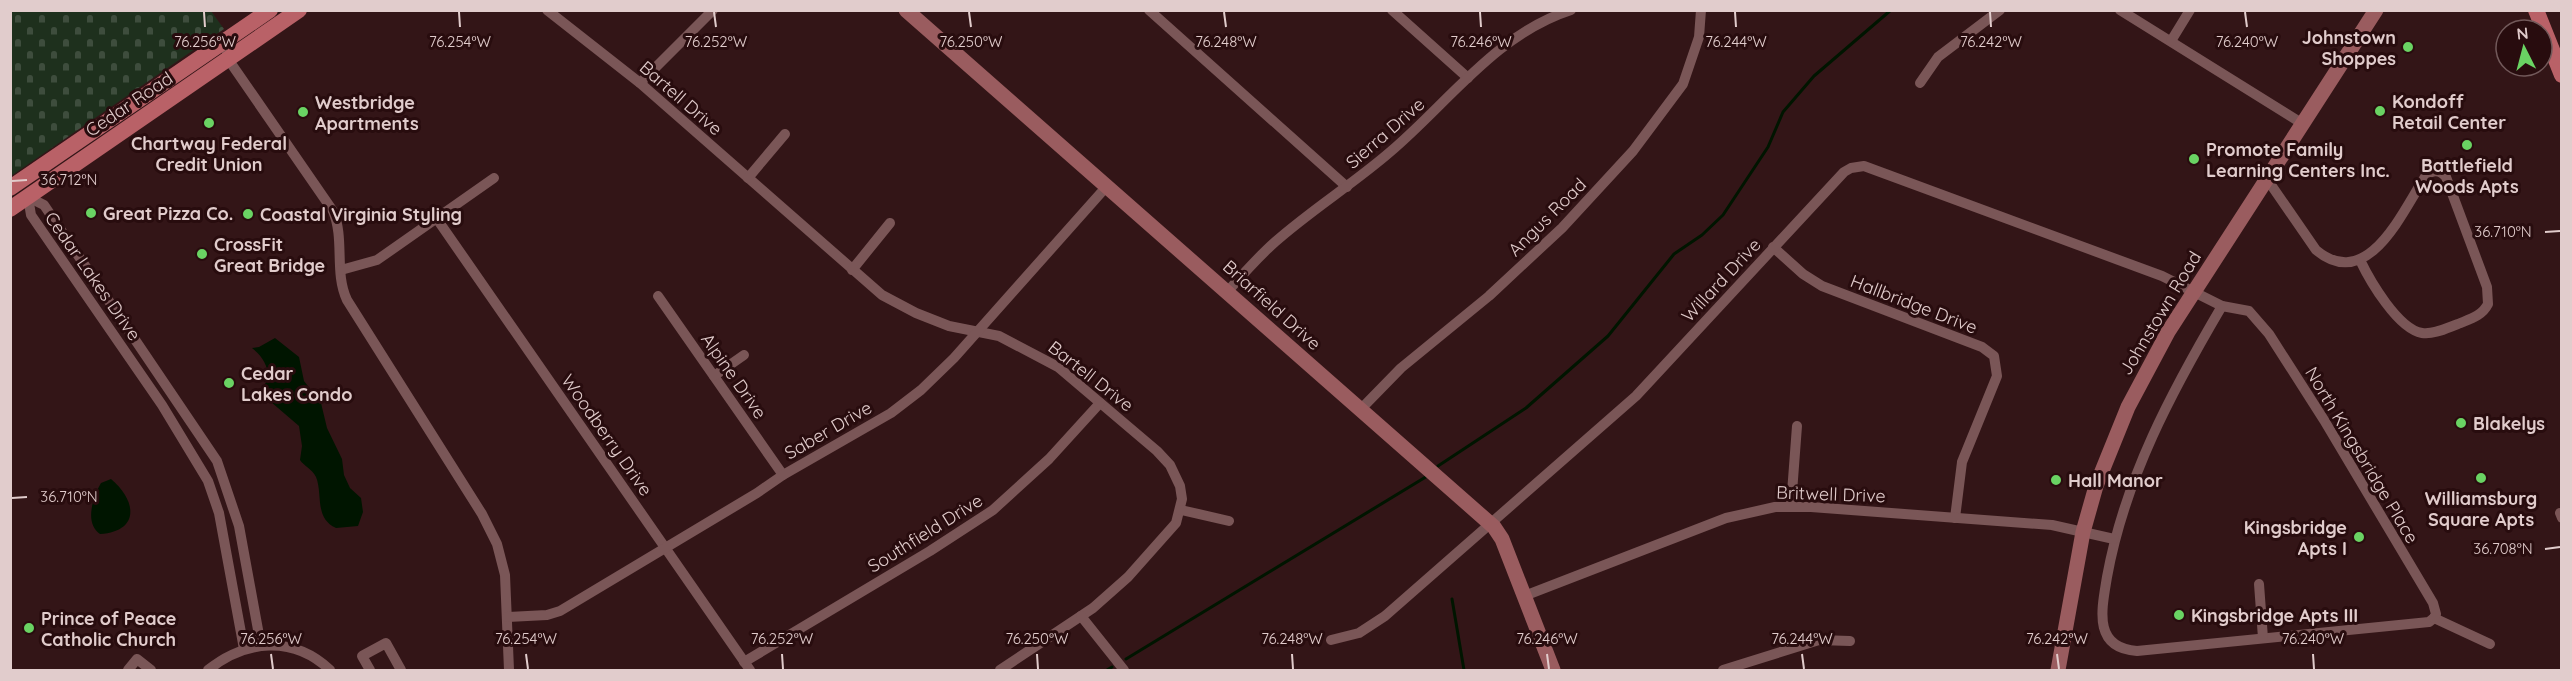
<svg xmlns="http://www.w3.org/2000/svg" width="2572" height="681" font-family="Quicksand,sans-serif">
<defs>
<pattern id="cemetery-stones" width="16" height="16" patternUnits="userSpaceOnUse" patternTransform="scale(1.5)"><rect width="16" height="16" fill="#1e301d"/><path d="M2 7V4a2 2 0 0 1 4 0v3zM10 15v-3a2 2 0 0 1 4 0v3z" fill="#3e4d3d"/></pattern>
</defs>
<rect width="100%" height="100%" fill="#331517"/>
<!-- cemetery -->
<path fill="url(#cemetery-stones)" d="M11,10L211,11L224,29L11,176Z"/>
<!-- water -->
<g fill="#001500">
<path d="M275,338L299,357L304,381L321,403L327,428L342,459L344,475L350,488L361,498L363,512L358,526L336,528C314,518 323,494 316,477C312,469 304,466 300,460L302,446L299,426L271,402L259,399V391L269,379C267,364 263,357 252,348L259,347Z"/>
<path d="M111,479C137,501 140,531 100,534C84,523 93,497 101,483Z"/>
</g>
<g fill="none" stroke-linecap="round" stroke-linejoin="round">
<!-- stream -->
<g stroke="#001500" stroke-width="3">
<path d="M1438,466L1526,408L1608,336L1674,254L1702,235L1723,215L1768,147L1783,112L1814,76L1891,10"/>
<path d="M1452,599L1464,670"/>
<path d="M1126,659L1429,475"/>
<path d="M1107,670L1112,667"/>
</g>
<!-- street -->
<g stroke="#7a5657" stroke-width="10">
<path d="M547,10L640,83L882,295L916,313L949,326L999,336L1058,367L1157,451L1170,465L1180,486L1182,499L1176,523L1128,577L1093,608L1000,670"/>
<path d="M1149,10L1347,187"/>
<path d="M1392,10L1468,78"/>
<path d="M2120,10L2303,124"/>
<path d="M2171,41L2190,10"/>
<path d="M227,53L228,59L333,211C345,239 334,273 347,300L482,514L497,544L505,575L509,670"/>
<path d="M640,83L713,10"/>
<path d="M1920,83L1938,57L2000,10"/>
<path d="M748,178L785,134"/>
<path d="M2267,179L2316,250C2368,293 2402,212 2425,177C2432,170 2439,169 2446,177L2487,287L2488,304C2482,316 2470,319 2458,324C2447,328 2433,335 2422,333C2398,329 2370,281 2360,260"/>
<path d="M28,197L44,205L217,461L239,526L261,646"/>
<path d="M28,197L31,215L162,405L208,481L219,513L244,649"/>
<path d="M437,219L750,670"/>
<path d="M1773,247L1803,274L1822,286L1982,347L1994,356L1997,376L1962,462L1955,518"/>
<path d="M341,270L377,260L494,178"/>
<path d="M852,270L890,223"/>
<path d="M1228,291C1243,274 1258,257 1275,242C1311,210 1353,184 1390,152C1448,103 1496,34 1571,10"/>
<path d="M658,296L783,475"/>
<path d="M2222,306C2172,391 2125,478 2107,577C2102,608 2092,648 2137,651L2429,622L2434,618"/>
<path d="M714,376L744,355"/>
<path d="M1361,409L1401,368L1489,296L1562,228L1633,151L1683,84L1699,37L1701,10"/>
<path d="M1791,506L1797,426"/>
<path d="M1181,510L1229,521"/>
<path d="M2560,513L2562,518"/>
<path d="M2259,584L2263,638"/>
<path d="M1524,596L1726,518L1775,507H1811L2052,525L2114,539"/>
<path d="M1081,616L1124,670"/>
<path d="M507,617L547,615L560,611L757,493L783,475L891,413L921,390L954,358L1107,186"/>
<path d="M2434,618L2490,644"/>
<path d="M1331,640L1359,633L1385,616L1636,396L1844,172L1851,168L1864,166L2162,276L2222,306L2249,311L2269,334L2324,420L2433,603L2436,614L2434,618"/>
<path d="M744,662L930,551L993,510L1049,459L1100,403"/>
<path d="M128,670L137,659L151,670"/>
<path d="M208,670C245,640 293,635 330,670"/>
<path d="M370,670L362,656L386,643L401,670"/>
<path d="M1723,670L1819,640L1850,641"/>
</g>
<!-- secondary -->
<g stroke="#9a5c5f" stroke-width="15">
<path d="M906,10L1494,527L1502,539L1553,670"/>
<path d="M2058,670L2083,532L2096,486L2128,407L2168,332L2376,10"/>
</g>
<!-- primary -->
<g stroke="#b96167" stroke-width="16">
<path d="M2536,10L2562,75"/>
<path d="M10,188L270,10"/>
<path d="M10,209L299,10"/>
</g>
</g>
<!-- ticks -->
<path fill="none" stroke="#e1cccc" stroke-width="2" d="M204,12L205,27M459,12L460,27M714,12L716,27M969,12L971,27M1224,12L1226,27M1480,12L1481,27M1735,12L1736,27M1990,12L1991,27M2245,12L2247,27M12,181L27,180M2545,232L2560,231M12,498L27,497M2545,549L2560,547M271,654L273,669M526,654L528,669M782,654L783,669M1037,654L1038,669M1292,654L1293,669M1547,654L1549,669M1802,654L1804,669M2057,654L2059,669M2313,654L2314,669"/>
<!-- markers -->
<g fill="#6ad363" stroke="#280c0e" stroke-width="2">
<circle cx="2408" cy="47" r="6"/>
<circle cx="2380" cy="111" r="6"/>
<circle cx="303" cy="112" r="6"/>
<circle cx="209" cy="123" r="6"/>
<circle cx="2467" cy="145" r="6"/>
<circle cx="2194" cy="159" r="6"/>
<circle cx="91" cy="213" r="6"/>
<circle cx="248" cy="214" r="6"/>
<circle cx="202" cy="254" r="6"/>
<circle cx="229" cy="383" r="6"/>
<circle cx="2461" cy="423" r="6"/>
<circle cx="2481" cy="478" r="6"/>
<circle cx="2056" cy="480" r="6"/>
<circle cx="2359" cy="537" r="6"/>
<circle cx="2179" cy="615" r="6"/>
<circle cx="29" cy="628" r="6"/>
</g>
<g text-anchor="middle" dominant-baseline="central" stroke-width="6" stroke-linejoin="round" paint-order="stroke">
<!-- poi labels -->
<g font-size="18" font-weight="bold" fill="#e1cccc" stroke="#280c0e" text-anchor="start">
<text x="2396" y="37" text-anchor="end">Johnstown<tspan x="2396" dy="21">Shoppes</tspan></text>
<text x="2392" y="101">Kondoff<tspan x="2392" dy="21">Retail Center</tspan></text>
<text x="315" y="102">Westbridge<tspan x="315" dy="21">Apartments</tspan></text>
<text x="209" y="143" text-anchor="middle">Chartway Federal<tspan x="209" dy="21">Credit Union</tspan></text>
<text x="2206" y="149">Promote Family<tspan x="2206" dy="21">Learning Centers Inc.</tspan></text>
<text x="2467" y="165" text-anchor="middle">Battlefield<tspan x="2467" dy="21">Woods Apts</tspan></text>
<text x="103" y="213">Great Pizza Co.</text>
<text x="260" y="214">Coastal Virginia Styling</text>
<text x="214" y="244">CrossFit<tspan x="214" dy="21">Great Bridge</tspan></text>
<text x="241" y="373">Cedar<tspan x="241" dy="21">Lakes Condo</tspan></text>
<text x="2473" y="423">Blakelys</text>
<text x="2068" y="480">Hall Manor</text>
<text x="2481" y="498" text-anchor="middle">Williamsburg<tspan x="2481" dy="21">Square Apts</tspan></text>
<text x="2347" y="527" text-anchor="end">Kingsbridge<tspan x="2347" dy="21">Apts I</tspan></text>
<text x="2191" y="615">Kingsbridge Apts III</text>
<text x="41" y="618">Prince of Peace<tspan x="41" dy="21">Catholic Church</tspan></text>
</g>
<!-- street labels -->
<g font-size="18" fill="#e1cccc" stroke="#280c0e">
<text transform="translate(681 98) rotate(41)">Bartell Drive</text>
<text transform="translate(129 104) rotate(-34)">Cedar Road</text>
<text transform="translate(1385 133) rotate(-41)">Sierra Drive</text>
<text transform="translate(1547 217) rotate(-45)">Angus Road</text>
<text transform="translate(93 276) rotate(55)">Cedar Lakes Drive</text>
<text transform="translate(1721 280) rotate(-47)">Willard Drive</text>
<text transform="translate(1914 304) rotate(21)">Hallbridge Drive</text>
<text transform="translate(1272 305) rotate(42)">Briarfield Drive</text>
<text transform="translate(2160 313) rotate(-59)">Johnstown Road</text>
<text transform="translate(734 376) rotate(55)">Alpine Drive</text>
<text transform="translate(1091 376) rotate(38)">Bartell Drive</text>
<text transform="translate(828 430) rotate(-30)">Saber Drive</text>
<text transform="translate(607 435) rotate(55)">Woodberry Drive</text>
<text transform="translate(2362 455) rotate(59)">North Kingsbridge Place</text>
<text transform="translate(1831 494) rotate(2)">Britwell Drive</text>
<text transform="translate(925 533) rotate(-32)">Southfield Drive</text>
</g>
</g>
<g font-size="15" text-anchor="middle" fill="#e1cccc" stroke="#280c0e" stroke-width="6" stroke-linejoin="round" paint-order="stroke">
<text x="205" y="47">76.256°W</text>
<text x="460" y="47">76.254°W</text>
<text x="716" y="47">76.252°W</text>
<text x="971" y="47">76.250°W</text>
<text x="1226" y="47">76.248°W</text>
<text x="1481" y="47">76.246°W</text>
<text x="1736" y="47">76.244°W</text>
<text x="1991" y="47">76.242°W</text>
<text x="2247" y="47">76.240°W</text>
<text x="69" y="185">36.712°N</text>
<text x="2503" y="237">36.710°N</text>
<text x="69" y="502">36.710°N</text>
<text x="2503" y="554">36.708°N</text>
<text x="271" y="644">76.256°W</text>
<text x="526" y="644">76.254°W</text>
<text x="782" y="644">76.252°W</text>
<text x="1037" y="644">76.250°W</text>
<text x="1292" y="644">76.248°W</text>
<text x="1547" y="644">76.246°W</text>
<text x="1802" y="644">76.244°W</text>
<text x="2057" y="644">76.242°W</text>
<text x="2313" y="644">76.240°W</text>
</g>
<!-- border -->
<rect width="2572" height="681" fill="none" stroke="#e1cccc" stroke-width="24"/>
<!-- north arrow -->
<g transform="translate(2524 48) rotate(354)"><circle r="28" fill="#280c0e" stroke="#72595a" stroke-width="1.5"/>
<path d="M0-4.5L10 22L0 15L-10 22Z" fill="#6ad363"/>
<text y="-9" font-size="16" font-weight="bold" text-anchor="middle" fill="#e1cccc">N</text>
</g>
</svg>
